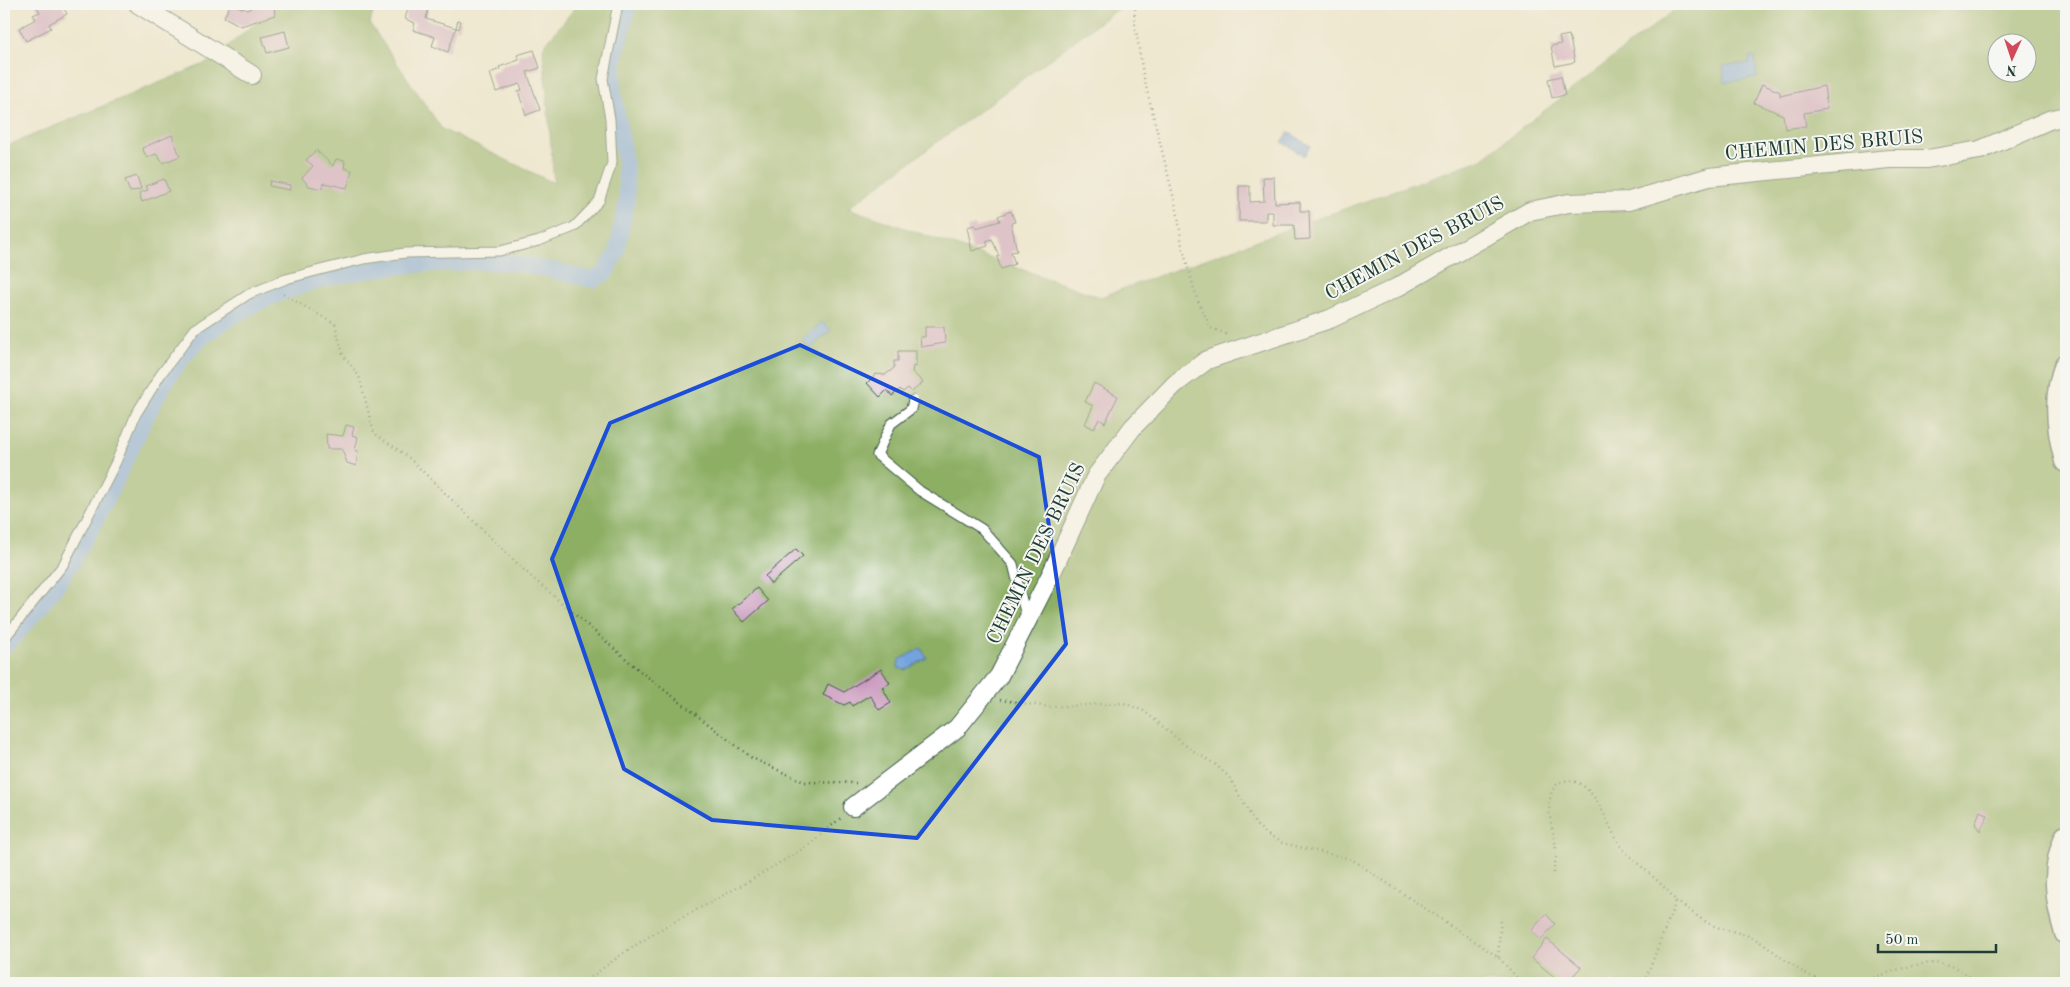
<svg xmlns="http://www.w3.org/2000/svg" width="2070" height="987" font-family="'Old Standard TT',serif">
<rect width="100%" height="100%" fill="#f6f6f2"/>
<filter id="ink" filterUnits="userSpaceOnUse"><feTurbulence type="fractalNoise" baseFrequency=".02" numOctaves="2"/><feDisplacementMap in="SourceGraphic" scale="10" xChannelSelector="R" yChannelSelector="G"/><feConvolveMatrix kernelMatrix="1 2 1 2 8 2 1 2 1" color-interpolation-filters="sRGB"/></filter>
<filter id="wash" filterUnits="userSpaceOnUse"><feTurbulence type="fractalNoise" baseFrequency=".0096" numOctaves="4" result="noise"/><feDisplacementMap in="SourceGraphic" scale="20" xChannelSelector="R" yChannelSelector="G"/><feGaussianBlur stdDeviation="1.12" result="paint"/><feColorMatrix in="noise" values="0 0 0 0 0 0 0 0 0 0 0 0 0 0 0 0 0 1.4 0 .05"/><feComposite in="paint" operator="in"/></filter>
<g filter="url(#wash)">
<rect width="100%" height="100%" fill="#eee8d0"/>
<!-- forest -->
<path fill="#8daf63" stroke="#56764c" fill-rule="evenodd" d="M278,4H375L370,24L442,129L554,183L543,47L578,4H1124L848,208L1100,297L1482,159L1682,4H2066V983H4V147L209,62ZM1998,42H2028V72H1998Z"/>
<!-- water -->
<g fill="#74a3dd" stroke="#4a7088">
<path d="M1749,57H1755L1757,78L1725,82L1723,66L1750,63Z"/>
<path d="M1289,132L1310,146L1304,156L1282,142Z"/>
<path d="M822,322L831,330L810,349L802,340Z"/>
<path d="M921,648L927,658L905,670L898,668L899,660Z"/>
</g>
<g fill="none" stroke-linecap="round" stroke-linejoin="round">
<!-- canal -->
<path stroke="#74a3dd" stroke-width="16" d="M4,647C17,633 31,619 43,603C71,568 93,526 113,486C136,440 155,389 189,350C201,337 217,326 232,317C297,278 372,266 446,263C463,263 480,260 497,262C530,264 561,272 593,280L605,273L617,252L627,199L625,161L613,90L614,60L629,4"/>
</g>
<g id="blocks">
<!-- building -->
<g fill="#cb9abf">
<path d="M35,4H62L67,14L49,24L51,28L26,41L19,28L36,19L33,15L40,12Z"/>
<path d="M231,4L248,10L256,4H274L275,15L241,26L224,17Z"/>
<path d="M409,4L428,10L426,19L456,28L458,20L461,21L459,29L456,28L448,52L432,46L435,37L413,30L415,23L405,19Z"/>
<path d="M285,31L289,47L267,53L262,37Z"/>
<path d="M1569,35L1575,62L1555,66L1551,46L1561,44L1559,37Z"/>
<path d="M534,50L540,68L527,72L540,110L526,115L518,91L522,90L520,84L496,92L490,73L500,69L499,67L519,60L517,55Z"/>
<path d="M1561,76L1565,95L1552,98L1548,79Z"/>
<path d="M1762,84L1780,92V96L1824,86L1827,109L1804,113L1806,126L1785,129L1783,115L1754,103Z"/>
<path d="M172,135L180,156L163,163L156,154L147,158L142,148Z"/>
<path d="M316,150L333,166L336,159L345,161L344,168L352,170L347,188L324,183L322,189L309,186L302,178L313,166L306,160Z"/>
<path d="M137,176L141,189L130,192L125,180Z"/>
<path d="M1263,177H1274L1275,203L1300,202V211H1309L1310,239L1295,240L1294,225H1273V212H1266V221H1239V186H1250V202L1264,201Z"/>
<path d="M164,179L169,191L142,202L139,193L148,190L146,186Z"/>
<path d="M270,181L290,185V190L269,186Z"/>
<path d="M1011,211L1015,222L1011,223L1017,251L1011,252L1015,264L1001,269L997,257L999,256L992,239L986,241L988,246L972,251L967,227L975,225L976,228L1000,221L998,216Z"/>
<path d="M925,327H944L945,343L921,347L920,337H925Z"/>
<path d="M898,351H916V367L913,366L912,372L923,382L912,392L908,388L903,392L900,389L892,396L887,390L880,397L867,383L876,374L885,375L894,368V361H898Z"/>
<path d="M1094,383L1118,396L1105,423L1099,419L1094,429L1085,424L1093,406L1085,402Z"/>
<path d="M346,425L354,427L352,435L358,437L355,450L358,451L356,466L347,463L342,449H327L326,434L343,436Z"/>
<path d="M796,549L803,556L771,584L765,576Z"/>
<path d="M757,588L768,601L744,622L732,609Z"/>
<path d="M881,669L890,683L882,687L891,703L879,710L870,695L852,706L850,702L844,705L823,695L828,684L844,692Z"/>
<path d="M1980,811L1988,815L1980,831L1975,824Z"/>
<path d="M1546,914L1555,924L1541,940L1531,931Z"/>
<path d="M1547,939L1581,967L1567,983H1562L1531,958Z"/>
</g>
</g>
</g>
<g filter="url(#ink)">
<use href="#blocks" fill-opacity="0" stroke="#3e574b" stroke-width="1"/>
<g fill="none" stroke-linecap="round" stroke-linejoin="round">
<defs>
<g id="service">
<path d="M913,400L911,409L891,424L877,455L920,491L982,529L1013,564L1027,620"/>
<path d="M4,639L63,565L116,462L136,414L161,374L195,329L249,294L286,279L324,269L364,259L405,253L500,251L539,241L574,227L599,201L612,163L610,119L603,79L618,4"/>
</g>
<g id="minor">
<path d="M138,4L252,75"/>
<path d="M853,807L957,728L999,676L1052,572L1096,476L1133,427L1175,384L1207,360L1330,319L1396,288L1530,211L1569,203L1629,201L1709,177L1889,159H1927L1980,150L2049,120L2066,116"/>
</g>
<g id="tertiary">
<path d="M2066,365C2053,396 2058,431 2066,461"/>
<path d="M2066,837C2052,869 2056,901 2066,933"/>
</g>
</defs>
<!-- service casing -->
<use href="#service" stroke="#3e574b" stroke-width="11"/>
<!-- minor casing -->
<use href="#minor" stroke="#3e574b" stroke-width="20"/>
<!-- tertiary casing -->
<use href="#tertiary" stroke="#3e574b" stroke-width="25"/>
<!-- path -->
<g stroke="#3e574b" stroke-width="2.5" stroke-dasharray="1 4" stroke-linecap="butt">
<path d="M1136,4L1134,17L1143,74L1178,215L1182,246L1197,299L1211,328L1228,335"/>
<path d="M283,294L335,324L343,355L359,376L374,433L408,457L526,572L640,671L752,758L804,782L856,783"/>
<path d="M1000,700L1050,707L1124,703L1144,711L1190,749L1215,764L1229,777L1256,825L1268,835L1282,843L1351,859L1498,957L1522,983"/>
<path d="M1554,873C1554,867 1556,860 1556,854C1556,834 1543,809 1553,790C1555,785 1559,782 1564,781C1597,776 1608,833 1624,850C1641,868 1661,881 1676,901L1644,983"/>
<path d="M1676,901C1687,908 1697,917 1708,923C1722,931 1741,931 1755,939C1782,954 1804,982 1838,983C1888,984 1932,938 1977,983"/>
<path d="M1498,957L1501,917"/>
<path d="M583,983L622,954L661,929L744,884L806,847L842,817"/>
</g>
<!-- service -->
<use href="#service" stroke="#fff" stroke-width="9"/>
<!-- minor -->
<use href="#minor" stroke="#fff" stroke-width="18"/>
<!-- tertiary -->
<use href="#tertiary" stroke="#fff" stroke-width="22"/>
</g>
</g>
<!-- marked area -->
<path d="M0 0H2070V987H0ZM800,345L1039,457L1066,644L917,838L712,820L624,769L552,559L610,423Z" fill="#eee8d0" fill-opacity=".55" fill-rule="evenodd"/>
<path fill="none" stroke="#1d4ed8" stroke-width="4" stroke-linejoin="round" d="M800,345L1039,457L1066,644L917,838L712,820L624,769L552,559L610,423Z"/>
<g text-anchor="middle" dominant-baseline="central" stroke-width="4" stroke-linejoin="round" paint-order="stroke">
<!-- street labels -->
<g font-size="20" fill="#1f3d34" stroke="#f6f6f2">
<text transform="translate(1824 146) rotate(-5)">CHEMIN DES BRUIS</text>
<text transform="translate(1415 249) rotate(-28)">CHEMIN DES BRUIS</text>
<text transform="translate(1037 554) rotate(-64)">CHEMIN DES BRUIS</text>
</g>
</g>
<!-- margin -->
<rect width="2070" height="987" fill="none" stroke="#f6f6f2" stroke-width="20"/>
<!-- north arrow -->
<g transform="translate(2012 58) rotate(183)"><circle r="24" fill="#f6f6f2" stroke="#a0aca6"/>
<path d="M0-4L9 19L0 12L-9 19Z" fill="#d1495b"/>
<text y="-8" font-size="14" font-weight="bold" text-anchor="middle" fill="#1f3d34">N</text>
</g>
<!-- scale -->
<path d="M1878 944v8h118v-8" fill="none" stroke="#1f3d34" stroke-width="2.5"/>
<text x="1885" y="944" font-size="15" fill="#1f3d34" stroke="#f6f6f2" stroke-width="4" paint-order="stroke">50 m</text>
</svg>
